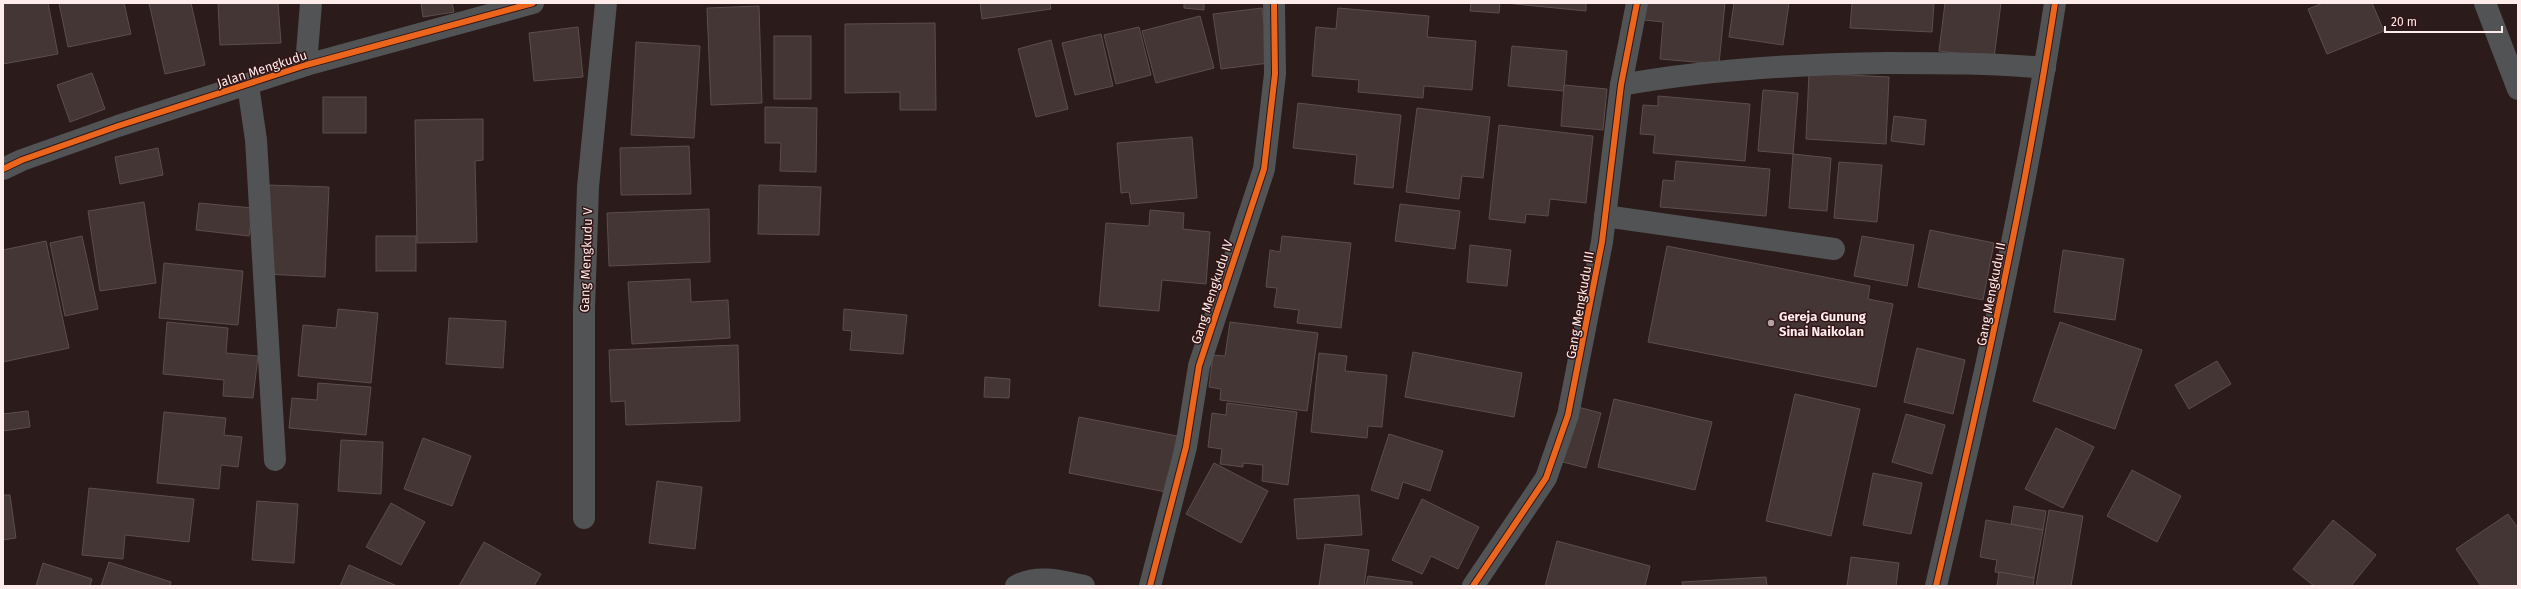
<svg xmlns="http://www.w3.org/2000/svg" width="2521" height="589" font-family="'Fira Sans',sans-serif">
<rect width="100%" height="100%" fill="#2b1b1b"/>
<!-- building -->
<g fill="#443635" stroke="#5c4e4e">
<path d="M3,3H48L58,54L3,64Z"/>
<path d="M59,3H124L131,34L68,47Z"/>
<path d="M149,3H191L205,65L165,74Z"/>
<path d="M218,3H278L281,43L220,45Z"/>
<path d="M421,3H452L454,12L423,17Z"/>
<path d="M980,3H1050L1051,9L982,19Z"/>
<path d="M1184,3H1204V10L1184,8Z"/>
<path d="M1471,3H1500L1499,13L1470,11Z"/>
<path d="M1505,3H1586V11Z"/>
<path d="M1646,3H1725L1719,64L1660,59L1663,22L1644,20Z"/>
<path d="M1734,3H1789L1783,45L1729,37Z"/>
<path d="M1852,3H1934L1932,32L1850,28Z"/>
<path d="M1945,3H2001L1994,58L1939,51Z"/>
<path d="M2323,3H2372L2384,31L2327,54L2308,9Z"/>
<path d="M759,6L762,103L711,105L707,8Z"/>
<path d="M1262,8L1269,63L1221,69L1213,14Z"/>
<path d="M1338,8L1429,16L1427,37L1476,41L1472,90L1424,86L1423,98L1358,92L1359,80L1312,76L1316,27L1336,29Z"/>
<path d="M1200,16L1214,68L1156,83L1142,31Z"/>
<path d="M935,23L936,110H900V92L845,93V24Z"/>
<path d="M578,27L583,77L534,81L529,33Z"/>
<path d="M1139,27L1151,75L1116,84L1104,35Z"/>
<path d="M1101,34L1113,86L1075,95L1062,43Z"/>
<rect x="774" y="36" width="37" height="63"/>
<path d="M1051,40L1068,109L1036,117L1018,49Z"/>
<path d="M636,42L700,46L694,138L631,135Z"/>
<path d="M1512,46L1567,51L1564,91L1508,86Z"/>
<path d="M92,73L105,109L70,122L57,85Z"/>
<path d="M1809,73L1889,77L1886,144L1806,139Z"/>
<path d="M1564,85L1607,89L1603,130L1561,126Z"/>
<path d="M1763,90L1798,93L1793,154L1758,151Z"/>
<path d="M1658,96L1750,104L1745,161L1653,153L1655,135L1640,134L1643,105L1658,106Z"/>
<rect x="323" y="97" width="43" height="36"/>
<path d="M1298,103L1401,115L1393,188L1354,184L1357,155L1293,148Z"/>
<path d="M765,107L817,108L816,172L780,171L781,143H765Z"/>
<path d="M1417,108L1490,117L1483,178L1462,176L1459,199L1406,192Z"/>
<path d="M1894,116L1926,120L1924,145L1891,141Z"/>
<path d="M483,119V160L475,161L477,242L417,243L415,120Z"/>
<path d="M1499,125L1593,136L1586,203L1550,199L1548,216L1526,214L1525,223L1489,219Z"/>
<path d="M1192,137L1197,198L1131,204L1129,192L1121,193L1117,143Z"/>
<path d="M689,146L691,194L621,195L620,148Z"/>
<path d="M158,148L163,175L120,184L115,157Z"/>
<path d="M1793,154L1831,158L1827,211L1789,208Z"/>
<path d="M1676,161L1770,169L1766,216L1660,207L1663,180L1674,181Z"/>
<path d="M1839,162L1882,165L1877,222L1834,218Z"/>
<path d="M267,185L329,187L325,277L264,274Z"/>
<path d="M759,185L821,187L819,235L758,234Z"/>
<path d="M144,202L156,283L100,291L88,211Z"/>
<path d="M199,203L253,208L249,236L196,230Z"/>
<path d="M1400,204L1460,211L1455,249L1395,241Z"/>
<path d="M709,209L710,262L609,266L607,213Z"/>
<path d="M1150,210L1184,213L1183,229L1210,232L1206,284L1162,280L1159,311L1099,306L1106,223L1149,226Z"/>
<path d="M1930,230L1994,243L1983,300L1918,287Z"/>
<path d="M82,236L98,309L65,316L50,243Z"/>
<rect x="376" y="236" width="40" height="35"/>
<path d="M1282,236L1351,243L1341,328L1297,323L1299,310L1274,307L1277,288L1266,287L1270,250L1280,252Z"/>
<path d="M1862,236L1914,245L1907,286L1854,276Z"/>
<path d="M46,241L69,348L3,362V250Z"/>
<path d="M1470,245L1511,250L1507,286L1467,282Z"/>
<path d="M1667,246L1870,286L1868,299L1893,304L1876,387L1648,342Z"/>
<path d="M2063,250L2124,259L2115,320L2054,312Z"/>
<path d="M164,263L243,271L238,325L159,318Z"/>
<path d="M690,279L691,302L728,300L730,338L632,344L628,282Z"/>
<path d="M338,309L378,313L371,383L298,376L303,325L336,328Z"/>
<path d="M844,309L907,315L903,354L850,350L852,331L843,330Z"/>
<path d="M449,318L506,321L503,368L446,364Z"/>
<path d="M167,322L228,328L226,353L258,356L253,398L223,396L224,380L163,374Z"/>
<path d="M1230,322L1318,333L1307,411L1220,400L1221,389L1209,387L1213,355L1225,356Z"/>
<path d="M2060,322L2142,350L2115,429L2033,401Z"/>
<path d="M738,345L740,421L626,425L625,401L611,402L609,350Z"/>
<path d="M1917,348L1965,360L1953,414L1904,402Z"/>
<path d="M1413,352L1522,373L1514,417L1405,397Z"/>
<path d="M1319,353L1347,356L1345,371L1387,375L1382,427L1368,426L1367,438L1311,432Z"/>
<path d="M2217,361L2231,384L2189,409L2175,385Z"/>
<path d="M985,377L1010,379L1009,398L984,397Z"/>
<path d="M318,383L371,387L366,435L289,428L292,398L317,400Z"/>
<path d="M1795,394L1860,409L1831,536L1766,521Z"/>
<path d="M1614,399L1712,422L1695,490L1598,467Z"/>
<path d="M1227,403L1297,412L1288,485L1262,481L1263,465L1243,463V467L1220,464L1222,449L1208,447L1212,413L1226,415Z"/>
<path d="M1574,406L1601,413L1586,468L1559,461Z"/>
<path d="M28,411L30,427L3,431V414Z"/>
<path d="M164,412L226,418L224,435L242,437L238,467L221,465L219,489L157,483Z"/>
<path d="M1906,414L1945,425L1932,474L1892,462Z"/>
<path d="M1079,417L1177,436L1166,492L1069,473Z"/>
<path d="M2056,428L2094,447L2063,508L2025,489Z"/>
<path d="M1389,434L1443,451L1430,491L1403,482L1398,499L1371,490Z"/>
<path d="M423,438L471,456L452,506L404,489Z"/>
<path d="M341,440L383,442L381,494L338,491Z"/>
<path d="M1214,463L1268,491L1241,543L1186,514Z"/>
<path d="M2132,470L2181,496L2157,542L2107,516Z"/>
<path d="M1873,473L1922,483L1911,534L1863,525Z"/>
<path d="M657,481L702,487L695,549L649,543Z"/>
<path d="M89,488L194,499L189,542L125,535L123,559L82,555Z"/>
<path d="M3,495H10L16,538L3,540Z"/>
<path d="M1359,495L1362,535L1297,539L1294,499Z"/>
<path d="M1422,499L1479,527L1458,569L1431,556L1422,574L1392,560Z"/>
<path d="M257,501L298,504L294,563L252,560Z"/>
<path d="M391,503L425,522L401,565L366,547Z"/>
<path d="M2014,506L2046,511L2043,530L2011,524Z"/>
<path d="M2049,510L2083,516L2071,586H2036Z"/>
<path d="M2508,514L2518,528V586H2481L2456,549Z"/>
<path d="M1986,520L2043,530L2034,578L1995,572L1997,560L1980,557Z"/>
<path d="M2333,520L2376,555L2351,586H2314L2293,569Z"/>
<path d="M1557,541L1650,566L1645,586H1545Z"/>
<path d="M484,542L541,574L534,586H459Z"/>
<path d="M1325,544L1369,550L1364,586H1319Z"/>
<path d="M1851,557L1899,563L1896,586H1847Z"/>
<path d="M109,562L171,582L170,586H101Z"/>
<path d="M43,563L92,579L90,586H36Z"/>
<path d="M349,565L397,586H340Z"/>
<path d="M1999,572L2034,578L2033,586H1997Z"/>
<path d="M1368,576L1412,582V586H1366Z"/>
<path d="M1766,577L1767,586H1683L1682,582Z"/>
</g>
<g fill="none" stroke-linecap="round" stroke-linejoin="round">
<!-- minor -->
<g stroke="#525354" stroke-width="22">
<path d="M2485,3L2518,89"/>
<path d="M306,65L311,3"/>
<path d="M248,85L256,140L275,460"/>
<path d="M1621,85C1709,69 1798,64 1887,63C1941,63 1992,63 2045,68"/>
<path d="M3,169L22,160L118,126L306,65L533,3"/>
<path d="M1605,216L1834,249"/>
<path d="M584,518V309L588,187L606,3"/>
<path d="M1016,586C1037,574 1062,581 1084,586"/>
<path d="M1150,586L1186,447L1199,366L1264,169L1275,74L1274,3"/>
<path d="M1473,586L1546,478L1568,415L1602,242L1621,85L1637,3"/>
<path d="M1936,586C1981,393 2025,199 2055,3"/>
</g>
<defs>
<g id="cycleway">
<path d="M3,169L22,160L118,126L306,65L533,3"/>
<path d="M1150,586L1186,447L1199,366L1264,169L1275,74L1274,3"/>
<path d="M1473,586L1546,478L1568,415L1602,242L1621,85L1637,3"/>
<path d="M1936,586C1981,393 2025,199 2055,3"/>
</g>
</defs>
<!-- cycleway casing -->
<use href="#cycleway" stroke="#321514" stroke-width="8"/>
<!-- cycleway -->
<use href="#cycleway" stroke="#eb651d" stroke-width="6"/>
</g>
<!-- markers -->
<circle fill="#b4a3a2" stroke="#321514" stroke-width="1.5" cx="1771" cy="323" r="4"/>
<g text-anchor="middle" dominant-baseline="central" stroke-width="3" stroke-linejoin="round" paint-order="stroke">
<!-- street labels -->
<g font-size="13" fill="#feeceb" stroke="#321514">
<text transform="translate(262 69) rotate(-18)">Jalan Mengkudu</text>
<text transform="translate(586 260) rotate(-88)">Gang Mengkudu V</text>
<text transform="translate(1212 292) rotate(-72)">Gang Mengkudu IV</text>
<text transform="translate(1991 294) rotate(-79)">Gang Mengkudu II</text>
<text transform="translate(1580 305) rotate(-80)">Gang Mengkudu III</text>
</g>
<!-- poi labels -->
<g font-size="13" font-weight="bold" fill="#feeceb" stroke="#321514" text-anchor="start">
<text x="1779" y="316">Gereja Gunung<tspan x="1779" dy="15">Sinai Naikolan</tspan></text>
</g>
</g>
<!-- border -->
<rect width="2521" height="589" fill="none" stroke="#feeceb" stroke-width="8"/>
<!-- scale -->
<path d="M2385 26v6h117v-6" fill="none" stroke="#feeceb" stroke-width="2"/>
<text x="2391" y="26" font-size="12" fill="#feeceb" stroke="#321514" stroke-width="3" paint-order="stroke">20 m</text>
</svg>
